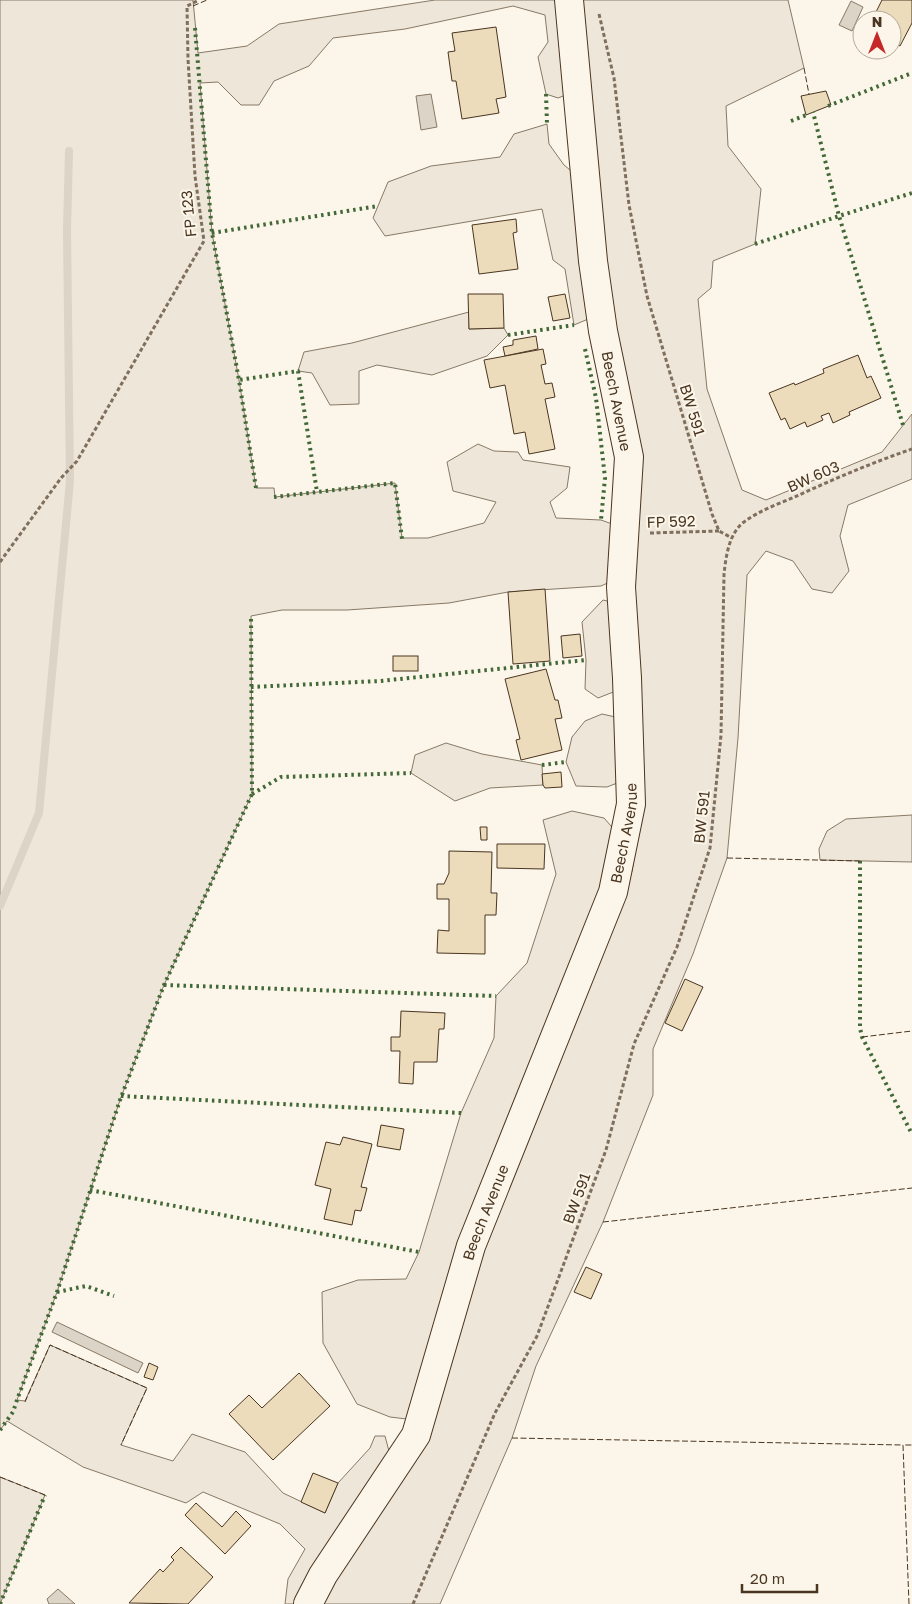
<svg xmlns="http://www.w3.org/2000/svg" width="912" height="1604" font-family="'Golos Text',sans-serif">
<rect width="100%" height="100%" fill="#fbf6e9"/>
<!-- green -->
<g fill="#ede6d9" stroke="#887966">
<path d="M0,0H193L198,53L247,46L279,24L435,0H565L573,92L558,98L546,94L538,57L548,42L545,15L513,6L405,29L333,38L309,66L274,81L259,105H241L218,82L200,83L212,233L239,380L256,488H274L275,497L395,483L402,538H428L484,523L496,502L453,491L447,462L478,444L494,451L518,452L523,460L570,467L567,488L550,502L556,518L601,520L615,525L612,581L601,586L508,592L449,603L347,610H282L251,616L252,794L164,985L120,1100L57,1292L17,1400L25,1401L50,1345L147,1388L121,1445L173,1461L192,1434L245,1452L283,1493L325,1513L338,1483L370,1448L375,1436H385L390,1455L303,1604H285L288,1579L305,1549L280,1524L203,1492L186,1503L83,1467L7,1421L0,1430Z"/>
<path d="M575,0H788L804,68L726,106L728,146L761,189L755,244L713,261L711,288L698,299L707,389L742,490L766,500L882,452L912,414V479L848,505L840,536L849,571L832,593L812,589L793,561L766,551L747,575L738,738L727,858L693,954L653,1049V1095L603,1222L536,1366L512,1438L440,1604H320L429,1433L472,1281L583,1003L632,871L644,793L634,641L630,559L641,447L609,317Z"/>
<path d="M547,124L549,144L564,165L581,179L593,317L574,325L565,269L553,260L542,209L385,236L373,218L388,182L431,166L500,157L514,134Z"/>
<path d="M469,312V329L504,328L508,335L487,356L432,375L377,365L359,371V404L330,405L312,373L298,371L304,352L352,343Z"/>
<path d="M603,600L615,603L621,689L598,698L585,689L586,660L582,622Z"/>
<path d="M602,714L620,718L625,780L607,787L576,786L566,762L572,737L585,721Z"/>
<path d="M446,743L482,754L542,765L543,785L490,788L455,801L411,773L415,755Z"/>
<path d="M572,811L604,818L618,834L605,890L415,1420L390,1417L357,1404L323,1343L322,1292L358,1280L406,1279L419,1252L461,1113L494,1038L496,996L527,963L556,874L543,820Z"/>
<path d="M912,815V862L820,860L819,849L827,831L846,819Z"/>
<path d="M0,1477L45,1495L0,1604Z"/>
</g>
<!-- water -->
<g fill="#dcd4c6" stroke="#887966">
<path d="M851,1L863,7L852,31L839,25Z"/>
<path d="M431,94L437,127L421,130L416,96Z"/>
<path d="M57,1322L143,1363L138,1373L52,1332Z"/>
<path d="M58,1589L75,1604H49L47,1599Z"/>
</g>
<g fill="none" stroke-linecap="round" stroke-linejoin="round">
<!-- stream -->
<path stroke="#dcd4c6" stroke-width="8" d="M0,906L39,813L70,481L67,230L69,151"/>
</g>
<!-- building -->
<g fill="#ecdcbc" stroke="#4a3520">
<path d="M882,0H912V23L900,46L892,42V20H872Z"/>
<path d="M496,27L506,97L496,99L499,113L462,119L456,81H452L448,52L455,51L452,33Z"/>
<path d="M826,91L831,105L806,115L801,96Z"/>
<path d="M516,219L517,232L513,233L518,269L479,274L472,225Z"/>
<path d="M468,294H503L504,328L469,329Z"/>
<path d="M565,294L570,318L553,321L548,297Z"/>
<path d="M536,336L538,349L505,356L503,347L513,345V340Z"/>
<path d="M543,349L546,364L541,365L545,384L552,383L555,397L545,399L555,449L529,454L525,432L514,434L505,385L490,388L484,360Z"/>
<path d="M858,355L867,378L871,376L881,398L849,412L850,415L833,423L829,413L821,416L823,420L807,427L805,422L790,429L785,418L781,420L769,393L794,383L795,385L824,373L823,369Z"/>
<path d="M545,589L550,661L513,664L508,592Z"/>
<path d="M580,634L582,656L563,658L561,636Z"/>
<rect x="393" y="656" width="25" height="15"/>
<path d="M546,669L555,700H558L562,718L555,719L562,750L521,760L516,740L520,739L505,679Z"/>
<path d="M561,772L562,787L545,788L543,785L542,774Z"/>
<path d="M480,827H487V840H481Z"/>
<path d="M497,844H545L544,869L497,868Z"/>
<path d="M449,851L492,852L491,893H497L496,915H485V954L437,953L438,930L449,931V899H437V884H444L449,873Z"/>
<path d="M685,979L703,987L682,1031L665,1023Z"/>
<path d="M401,1011L445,1013L444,1029H439L437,1062H414L413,1084L399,1083L400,1051H391V1037H400Z"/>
<path d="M381,1125L404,1129L400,1150L377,1146Z"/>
<path d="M343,1137L372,1144L361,1187L367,1188L361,1211L355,1210L352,1225L324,1219L331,1189L315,1185L326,1142L340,1145Z"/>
<path d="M586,1267L602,1274L591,1299L574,1292Z"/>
<path d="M149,1363L158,1367L153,1380L144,1377Z"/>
<path d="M299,1373L330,1406L273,1460L229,1414L249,1395L262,1408Z"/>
<path d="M313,1473L338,1483L325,1513L301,1502Z"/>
<path d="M196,1503L222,1527L236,1511L251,1526L225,1554L185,1515Z"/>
<path d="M181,1547L213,1577L188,1604L129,1603L160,1569L163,1572L174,1560L171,1557Z"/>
</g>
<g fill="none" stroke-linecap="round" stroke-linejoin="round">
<defs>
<g id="minor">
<path id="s1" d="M308,1604L323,1575L416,1435L471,1246L613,892L631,804L627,678L621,587L629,457L603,331L593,261L569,0"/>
</g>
</defs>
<!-- minor casing -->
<use href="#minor" stroke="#4a3520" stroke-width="30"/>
<!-- path -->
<g stroke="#7f6f5c" stroke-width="3" stroke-dasharray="4 2.5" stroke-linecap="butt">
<path d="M599,14L614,78L629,205L647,296L712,514L719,531L732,538"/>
<path d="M650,533L719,531"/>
<path d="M0,562L61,478L77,461L204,241L195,176L188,59L187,6L199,0"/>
<path d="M413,1604L495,1413L537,1336L606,1150L634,1044L677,947L710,848L721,735L724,574C726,556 729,533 744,522C760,510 781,503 799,495C836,478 874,462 912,449"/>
</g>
<!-- minor -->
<use href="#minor" stroke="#fbf6e9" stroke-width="28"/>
<!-- hedge -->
<g stroke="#436837" stroke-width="4" stroke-dasharray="2.5 4" stroke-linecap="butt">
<path d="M195,28L212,233L239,380"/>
<path d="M546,94L547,124"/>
<path d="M828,106L912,73"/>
<path d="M791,121L809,114"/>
<path d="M212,233L378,206"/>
<path d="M755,244L839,216L813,112"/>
<path d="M508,335L574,325"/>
<path d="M585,349L596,398L605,478L601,520"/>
<path d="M903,425L839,216L912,193"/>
<path d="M256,488L239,380L298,371L317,492"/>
<path d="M274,497L395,483L402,539"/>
<path d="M251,687L380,681L586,660"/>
<path d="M542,765L566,762"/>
<path d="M252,794L281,777L411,773"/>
<path d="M860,861V1028L862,1037L912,1134"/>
<path d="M164,985L496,996"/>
<path d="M121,1096L461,1113"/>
<path d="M90,1190L419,1252"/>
<path d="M57,1292L86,1286L114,1296"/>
<path d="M0,1430L13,1412L17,1400L57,1292L120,1100L164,985L252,794L251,616"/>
<path d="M0,1604L45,1495"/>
</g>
<!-- fence -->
<g stroke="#4a3520" stroke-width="1" stroke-dasharray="6 2.5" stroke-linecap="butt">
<path d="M193,6L207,0"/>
<path d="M804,68L809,94"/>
<path d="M727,858L860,861"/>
<path d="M862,1037L912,1031"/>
<path d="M603,1222L912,1188"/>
<path d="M25,1402L50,1345L147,1388L121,1445"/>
<path d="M512,1438L903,1445"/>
<path d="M0,1477L45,1495"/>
<path d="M909,1604L903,1445H912"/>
</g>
</g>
<g text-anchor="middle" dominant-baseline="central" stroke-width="4" stroke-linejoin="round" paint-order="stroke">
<!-- street labels -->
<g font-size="15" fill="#4a3520" stroke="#fbf6e9">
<text transform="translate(188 214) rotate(-96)">FP 123</text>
<text transform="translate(617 401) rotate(79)">Beech Avenue</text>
<text transform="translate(693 410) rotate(73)">BW 591</text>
<text transform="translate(813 476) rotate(-24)">BW 603</text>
<text transform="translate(671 521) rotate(-2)">FP 592</text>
<text transform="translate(701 817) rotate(-84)">BW 591</text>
<text stroke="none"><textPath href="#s1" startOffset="839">Beech Avenue</textPath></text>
<text transform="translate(576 1198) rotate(-70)">BW 591</text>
<text stroke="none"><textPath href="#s1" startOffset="434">Beech Avenue</textPath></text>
</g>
</g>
<!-- north arrow -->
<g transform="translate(877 35)"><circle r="24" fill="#fbf6e9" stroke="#b4a999"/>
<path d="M0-4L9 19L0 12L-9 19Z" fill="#c62828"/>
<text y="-8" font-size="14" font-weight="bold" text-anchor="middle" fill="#4a3520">N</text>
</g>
<!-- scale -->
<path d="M742 1584v8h75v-8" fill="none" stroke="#4a3520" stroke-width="2.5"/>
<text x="750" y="1584" font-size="15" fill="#4a3520" stroke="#fbf6e9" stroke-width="4" paint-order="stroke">20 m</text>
</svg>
